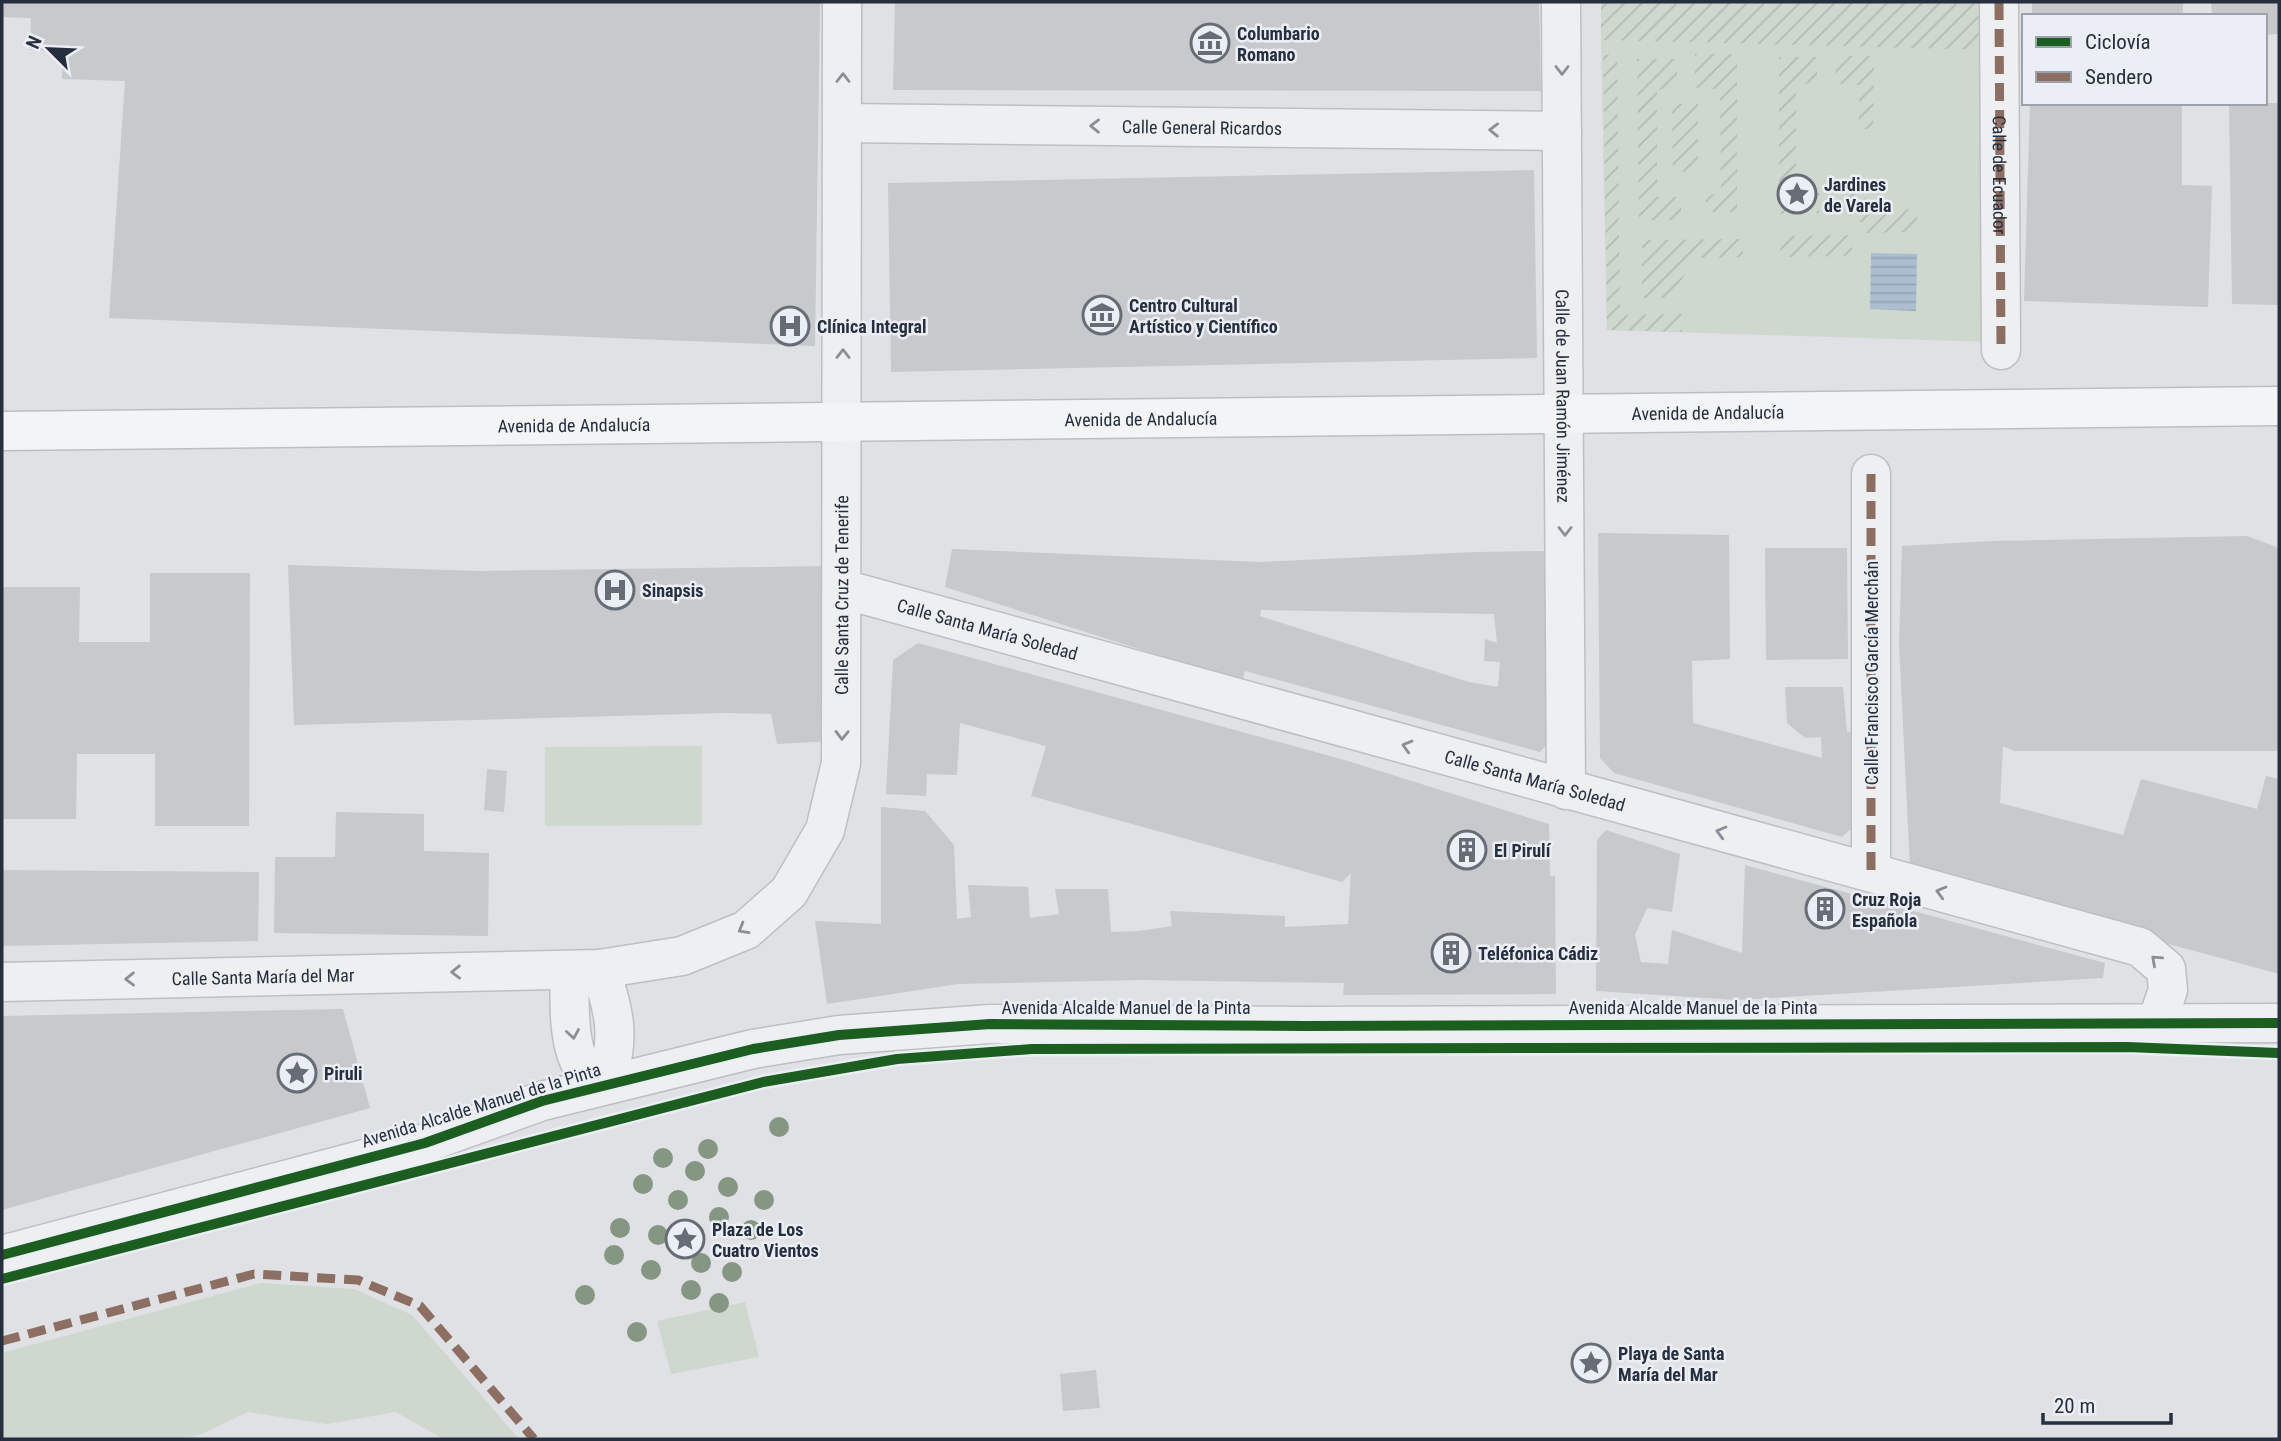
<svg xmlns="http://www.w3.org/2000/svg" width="2281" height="1441" font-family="'Roboto Condensed',sans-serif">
<defs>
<pattern id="garden-furrows" width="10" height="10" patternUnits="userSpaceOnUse" patternTransform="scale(1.75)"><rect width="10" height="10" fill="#cfd8cf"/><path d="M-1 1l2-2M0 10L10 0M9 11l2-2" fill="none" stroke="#b2bab3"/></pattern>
<pattern id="water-rules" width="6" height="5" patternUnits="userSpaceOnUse" patternTransform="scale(1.75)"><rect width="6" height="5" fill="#abbfd1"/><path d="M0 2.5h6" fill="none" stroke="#93a4b4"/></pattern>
</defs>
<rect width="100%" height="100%" fill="#dfe1e4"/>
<!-- green -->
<g fill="#cfd8cf">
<path d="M1601,40L1827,43L1990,50L1989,342L1607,330Z"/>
<path d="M702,746V825L545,826V747Z"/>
<path d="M261,1283L354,1289L412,1315L519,1439H443L396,1412L327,1424L248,1412L202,1434L181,1439H2V1353Z"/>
<path d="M745,1302L759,1357L671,1374L657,1321Z"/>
</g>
<!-- garden -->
<g fill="url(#garden-furrows)">
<path d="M1601,2H1991L1990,50L1601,40Z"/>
<path d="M1617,54L1620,315L1682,314V332L1607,330L1603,55Z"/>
<path d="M1695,54H1737V212H1706V195L1721,194L1720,89L1695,88Z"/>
<path d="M1836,56H1874L1873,129H1859V85L1835,84Z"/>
<path d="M1779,57H1817V83L1796,84V192L1820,193L1819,213L1779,214Z"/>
<path d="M1637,59H1677V88L1657,90V197H1681V220H1639Z"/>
<path d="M1672,104H1698V171L1673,172Z"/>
<path d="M1849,191H1866L1867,210L1917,209V232L1865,233L1864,222H1850Z"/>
<path d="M1852,235V256L1780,257L1781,236Z"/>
<path d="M1743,239V257L1695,258L1670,298H1642V240Z"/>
</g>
<!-- water -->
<path fill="url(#water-rules)" d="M1871,253L1917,254L1916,311L1870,309Z"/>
<!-- building -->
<g fill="#c7c9cc" fill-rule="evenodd">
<path d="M2,2H820L815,346L109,318L125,81L62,79V51L30,50L31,18L2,17Z"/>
<path d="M895,2H1539L1541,91L893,90Z"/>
<rect x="2032" y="2" width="151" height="14"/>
<path d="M2211,2H2279V34L2265,35V16H2212Z"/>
<path d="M2030,103H2182V185L2212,186L2208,307L2024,301Z"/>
<path d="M2229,103H2279V305L2232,304Z"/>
<path d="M1534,170L1537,358L891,372L888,183Z"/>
<path d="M1598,533L1729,535L1730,659L1692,661L1693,723L1822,758L1821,737L1805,738L1787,723L1785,687H1843L1847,732L1859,730L1861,820L1842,837L1614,773L1600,758Z"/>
<path d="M2247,536L2279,548V751H2014L2003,746L2000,803L2123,835L2141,779L2257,809L2266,776L2279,779V974L1996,897L1910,868L1899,644L1902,546L1993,541Z"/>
<path d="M1765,548H1847L1848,659L1766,660Z"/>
<path d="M952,549L1260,562L1475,552L1551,551L1553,738L1540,752L1245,671L1242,682L945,587ZM1261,610L1494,614L1497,643L1485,639L1484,661L1500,662L1498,687L1469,682L1260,616Z"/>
<path d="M288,565L481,571L825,566L833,741L777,744L771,714L724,713L294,725Z"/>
<path d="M150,573H250L249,826H155V754H77L76,819H2V587H80L79,642H150Z"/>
<path d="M918,643L1348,761L1549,824L1550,876H1555L1556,994L1343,995L1344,983L1140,980L958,984L827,1004L815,921L881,924V807L925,811L954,845L957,919L971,917L968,885L1028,887L1030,918L1059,914L1055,889H1108L1111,932L1139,931L1172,926L1170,911L1285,916V927L1348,924L1351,873L1342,882L1031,796L1046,746L960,723L957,775L927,774L926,796L886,794L893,660Z"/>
<path d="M487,769L507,771L504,812L484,810Z"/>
<path d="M336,812L424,814V851L489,853L488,936L274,933L275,857H335Z"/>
<path d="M1606,830L1680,854L1672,912L1647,908L1635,935L1641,962L1668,964L1672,930L1742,953L1745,865L2105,963L2103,978L1737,1000L1596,991L1597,840Z"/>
<path d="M2,870L259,872L258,941L2,946Z"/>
<path d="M343,1009L370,1108L2,1210V1016Z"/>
<path d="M1096,1370L1100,1408L1063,1411L1060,1374Z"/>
</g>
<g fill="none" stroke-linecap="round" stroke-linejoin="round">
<defs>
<g id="minor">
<path id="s1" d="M1561,2L1566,790"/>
<path id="s2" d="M1999,2L2001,350"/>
<path id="s3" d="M843,123L1562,131"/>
<path d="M1871,474V872"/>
<path id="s4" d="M843,589L2140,947L2166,969L2168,990L2157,1022"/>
<path d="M570,971C569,997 567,1054 587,1072C592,1077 600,1081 606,1085C620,1038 616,1015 600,969"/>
<path id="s5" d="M2,982L600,969L682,956L746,930L789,892L825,830L841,763L842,2"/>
<path d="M2,1255L425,1143L542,1101L753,1049L839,1035L990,1024L1305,1026L2279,1023"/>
</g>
<g id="major">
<path id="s6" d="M2,431L2279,406"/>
</g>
</defs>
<!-- minor casing -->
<use href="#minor" stroke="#bdbfc2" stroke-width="41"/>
<!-- major casing -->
<use href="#major" stroke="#bbbec2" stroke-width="41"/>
<!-- minor -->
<use href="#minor" stroke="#eeeff1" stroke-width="38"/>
<!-- major -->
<use href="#major" stroke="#f3f4f5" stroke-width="38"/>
<!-- quiet -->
<g stroke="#8d6e63" stroke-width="9" stroke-dasharray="18 9" stroke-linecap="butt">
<path d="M1999,2L2001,350"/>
<path d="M1871,474V872"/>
<path d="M2,1341L254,1274L358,1280L420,1306L534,1439"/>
</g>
<defs>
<g id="cycleway">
<path d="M2,1255L425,1143L542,1101L753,1049L839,1035L990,1024L1305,1026L2279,1023"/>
<path d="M2,1279L763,1082L897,1059L1032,1049L2127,1047L2279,1053"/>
</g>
</defs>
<!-- cycleway casing -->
<use href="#cycleway" stroke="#ebeff5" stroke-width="15"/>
<!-- cycleway -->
<use href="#cycleway" stroke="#1b5e20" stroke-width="10"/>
</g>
<!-- trees -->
<g fill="#859782">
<circle cx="779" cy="1127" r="10"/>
<circle cx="708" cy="1149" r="10"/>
<circle cx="663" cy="1158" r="10"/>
<circle cx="695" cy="1171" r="10"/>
<circle cx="643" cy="1184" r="10"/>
<circle cx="728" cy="1187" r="10"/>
<circle cx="678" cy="1200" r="10"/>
<circle cx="764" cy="1200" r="10"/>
<circle cx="719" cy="1217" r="10"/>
<circle cx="620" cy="1228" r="10"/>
<circle cx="751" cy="1230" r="10"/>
<circle cx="658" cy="1235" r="10"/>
<circle cx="614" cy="1255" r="10"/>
<circle cx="701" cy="1263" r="10"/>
<circle cx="651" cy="1270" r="10"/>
<circle cx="732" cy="1272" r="10"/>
<circle cx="691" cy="1290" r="10"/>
<circle cx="585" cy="1295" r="10"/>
<circle cx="719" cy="1303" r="10"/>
<circle cx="637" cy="1332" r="10"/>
</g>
<!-- one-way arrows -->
<defs><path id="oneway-chevron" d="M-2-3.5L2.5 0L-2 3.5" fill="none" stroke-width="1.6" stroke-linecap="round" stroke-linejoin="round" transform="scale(1.75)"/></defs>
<g stroke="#8a8f97">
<use href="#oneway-chevron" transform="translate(1562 70) rotate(90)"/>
<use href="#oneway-chevron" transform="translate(843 78) rotate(-90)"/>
<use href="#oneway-chevron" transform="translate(1095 126) rotate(-179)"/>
<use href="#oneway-chevron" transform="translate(1494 130) rotate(-179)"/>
<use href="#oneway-chevron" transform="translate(843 354) rotate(-90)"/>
<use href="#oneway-chevron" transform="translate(1565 531) rotate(90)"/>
<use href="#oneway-chevron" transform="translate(842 735) rotate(91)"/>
<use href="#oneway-chevron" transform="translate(1407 746) rotate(-164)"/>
<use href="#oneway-chevron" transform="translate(1721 832) rotate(-165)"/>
<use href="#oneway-chevron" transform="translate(1941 892) rotate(-165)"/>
<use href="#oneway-chevron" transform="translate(743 929) rotate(150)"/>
<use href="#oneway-chevron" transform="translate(2156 960) rotate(-138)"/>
<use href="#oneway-chevron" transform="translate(456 972) rotate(179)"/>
<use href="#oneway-chevron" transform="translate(130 979) rotate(179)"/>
<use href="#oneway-chevron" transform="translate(573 1034) rotate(81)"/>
</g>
<!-- icons -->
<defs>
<symbol id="museum-ring" viewBox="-11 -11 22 22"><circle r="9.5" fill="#ebeff5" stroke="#666d77" stroke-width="1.5"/><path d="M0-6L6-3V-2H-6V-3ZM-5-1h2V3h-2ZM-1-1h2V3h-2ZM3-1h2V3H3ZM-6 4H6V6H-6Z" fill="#666d77"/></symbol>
<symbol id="sight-ring" viewBox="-11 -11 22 22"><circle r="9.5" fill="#ebeff5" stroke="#666d77" stroke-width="1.5"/><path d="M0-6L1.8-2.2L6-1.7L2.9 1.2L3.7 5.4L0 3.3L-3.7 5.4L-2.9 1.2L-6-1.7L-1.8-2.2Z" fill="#666d77"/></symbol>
<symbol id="hospital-ring" viewBox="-11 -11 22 22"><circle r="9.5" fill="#ebeff5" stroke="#666d77" stroke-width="1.5"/><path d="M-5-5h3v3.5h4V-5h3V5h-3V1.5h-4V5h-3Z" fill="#666d77"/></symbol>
<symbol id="building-ring" viewBox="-11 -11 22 22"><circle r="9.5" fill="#ebeff5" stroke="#666d77" stroke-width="1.5"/><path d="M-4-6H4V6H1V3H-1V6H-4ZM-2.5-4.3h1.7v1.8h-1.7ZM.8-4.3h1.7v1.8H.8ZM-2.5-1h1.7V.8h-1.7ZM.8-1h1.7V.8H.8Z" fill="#666d77"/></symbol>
</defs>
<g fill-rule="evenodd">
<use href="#museum-ring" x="1188" y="21" width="44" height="44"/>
<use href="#sight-ring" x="1775" y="172" width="44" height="44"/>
<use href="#museum-ring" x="1080" y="293" width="44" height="44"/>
<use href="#hospital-ring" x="768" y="304" width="44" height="44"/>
<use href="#hospital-ring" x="593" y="568" width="44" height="44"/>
<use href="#building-ring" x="1445" y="828" width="44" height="44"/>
<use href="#building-ring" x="1803" y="887" width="44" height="44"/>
<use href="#building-ring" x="1429" y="931" width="44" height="44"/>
<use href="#sight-ring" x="275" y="1051" width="44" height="44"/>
<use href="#sight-ring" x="663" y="1217" width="44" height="44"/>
<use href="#sight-ring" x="1569" y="1341" width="44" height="44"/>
</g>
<g text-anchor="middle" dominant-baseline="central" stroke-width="5" stroke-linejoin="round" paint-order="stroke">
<!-- poi labels -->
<g font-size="18" font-weight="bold" fill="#252f3d" stroke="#ebeff5" text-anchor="start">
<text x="1237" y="33">Columbario<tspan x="1237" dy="21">Romano</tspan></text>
<text x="1824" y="184">Jardines<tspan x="1824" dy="21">de Varela</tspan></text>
<text x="1129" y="305">Centro Cultural<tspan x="1129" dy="21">Artístico y Científico</tspan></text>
<text x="817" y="326">Clínica Integral</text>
<text x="642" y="590">Sinapsis</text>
<text x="1494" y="850">El Pirulí</text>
<text x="1852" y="899">Cruz Roja<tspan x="1852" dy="21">Española</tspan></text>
<text x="1478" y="953">Teléfonica Cádiz</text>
<text x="324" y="1073">Piruli</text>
<text x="712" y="1229">Plaza de Los<tspan x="712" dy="21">Cuatro Vientos</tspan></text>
<text x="1618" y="1353">Playa de Santa<tspan x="1618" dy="21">María del Mar</tspan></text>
</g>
<!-- street labels -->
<g font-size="18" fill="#252f3d" stroke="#ebeff5">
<text stroke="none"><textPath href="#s3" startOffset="359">Calle General Ricardos</textPath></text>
<text stroke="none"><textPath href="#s2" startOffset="173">Calle de Ecuador</textPath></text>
<text stroke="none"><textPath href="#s1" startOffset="394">Calle de Juan Ramón Jiménez</textPath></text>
<text stroke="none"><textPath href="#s6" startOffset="1706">Avenida de Andalucía</textPath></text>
<text stroke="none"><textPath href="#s6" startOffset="1139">Avenida de Andalucía</textPath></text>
<text stroke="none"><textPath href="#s6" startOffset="572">Avenida de Andalucía</textPath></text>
<text stroke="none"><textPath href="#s5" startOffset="1116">Calle Santa Cruz de Tenerife</textPath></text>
<text stroke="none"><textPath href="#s4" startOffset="150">Calle Santa María Soledad</textPath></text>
<text transform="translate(1871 673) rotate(-90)">Calle Francisco García Merchán</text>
<text stroke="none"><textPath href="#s4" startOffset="718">Calle Santa María Soledad</textPath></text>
<text stroke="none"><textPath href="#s5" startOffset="261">Calle Santa María del Mar</textPath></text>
<text x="1126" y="1007">Avenida Alcalde Manuel de la Pinta</text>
<text x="1693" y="1007">Avenida Alcalde Manuel de la Pinta</text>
<text transform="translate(481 1105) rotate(-17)">Avenida Alcalde Manuel de la Pinta</text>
</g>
</g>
<!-- border -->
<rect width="2281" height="1441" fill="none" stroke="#252f3d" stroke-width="7"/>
<!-- legend -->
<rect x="2022" y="14" width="245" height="91" fill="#ebeff5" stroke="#9ca2ab" stroke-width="2"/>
<rect x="2036" y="37" width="35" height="10" fill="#1b5e20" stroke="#9ca2ab" stroke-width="2"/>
<text x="2085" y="49" font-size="21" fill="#252f3d">Ciclovía</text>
<rect x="2036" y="72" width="35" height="10" fill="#8d6e63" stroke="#9ca2ab" stroke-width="2"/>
<text x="2085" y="84" font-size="21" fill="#252f3d">Sendero</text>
<!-- north arrow -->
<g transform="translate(49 49) rotate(294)" stroke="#ebeff5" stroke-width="5" paint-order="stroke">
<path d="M0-5L12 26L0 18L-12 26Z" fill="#252f3d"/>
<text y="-10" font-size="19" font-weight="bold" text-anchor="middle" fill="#252f3d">N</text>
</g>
<!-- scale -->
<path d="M2043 1413v10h128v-10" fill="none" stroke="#252f3d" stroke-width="3.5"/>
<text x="2054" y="1413" font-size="21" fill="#252f3d" stroke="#ebeff5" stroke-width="5" paint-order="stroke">20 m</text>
</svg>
